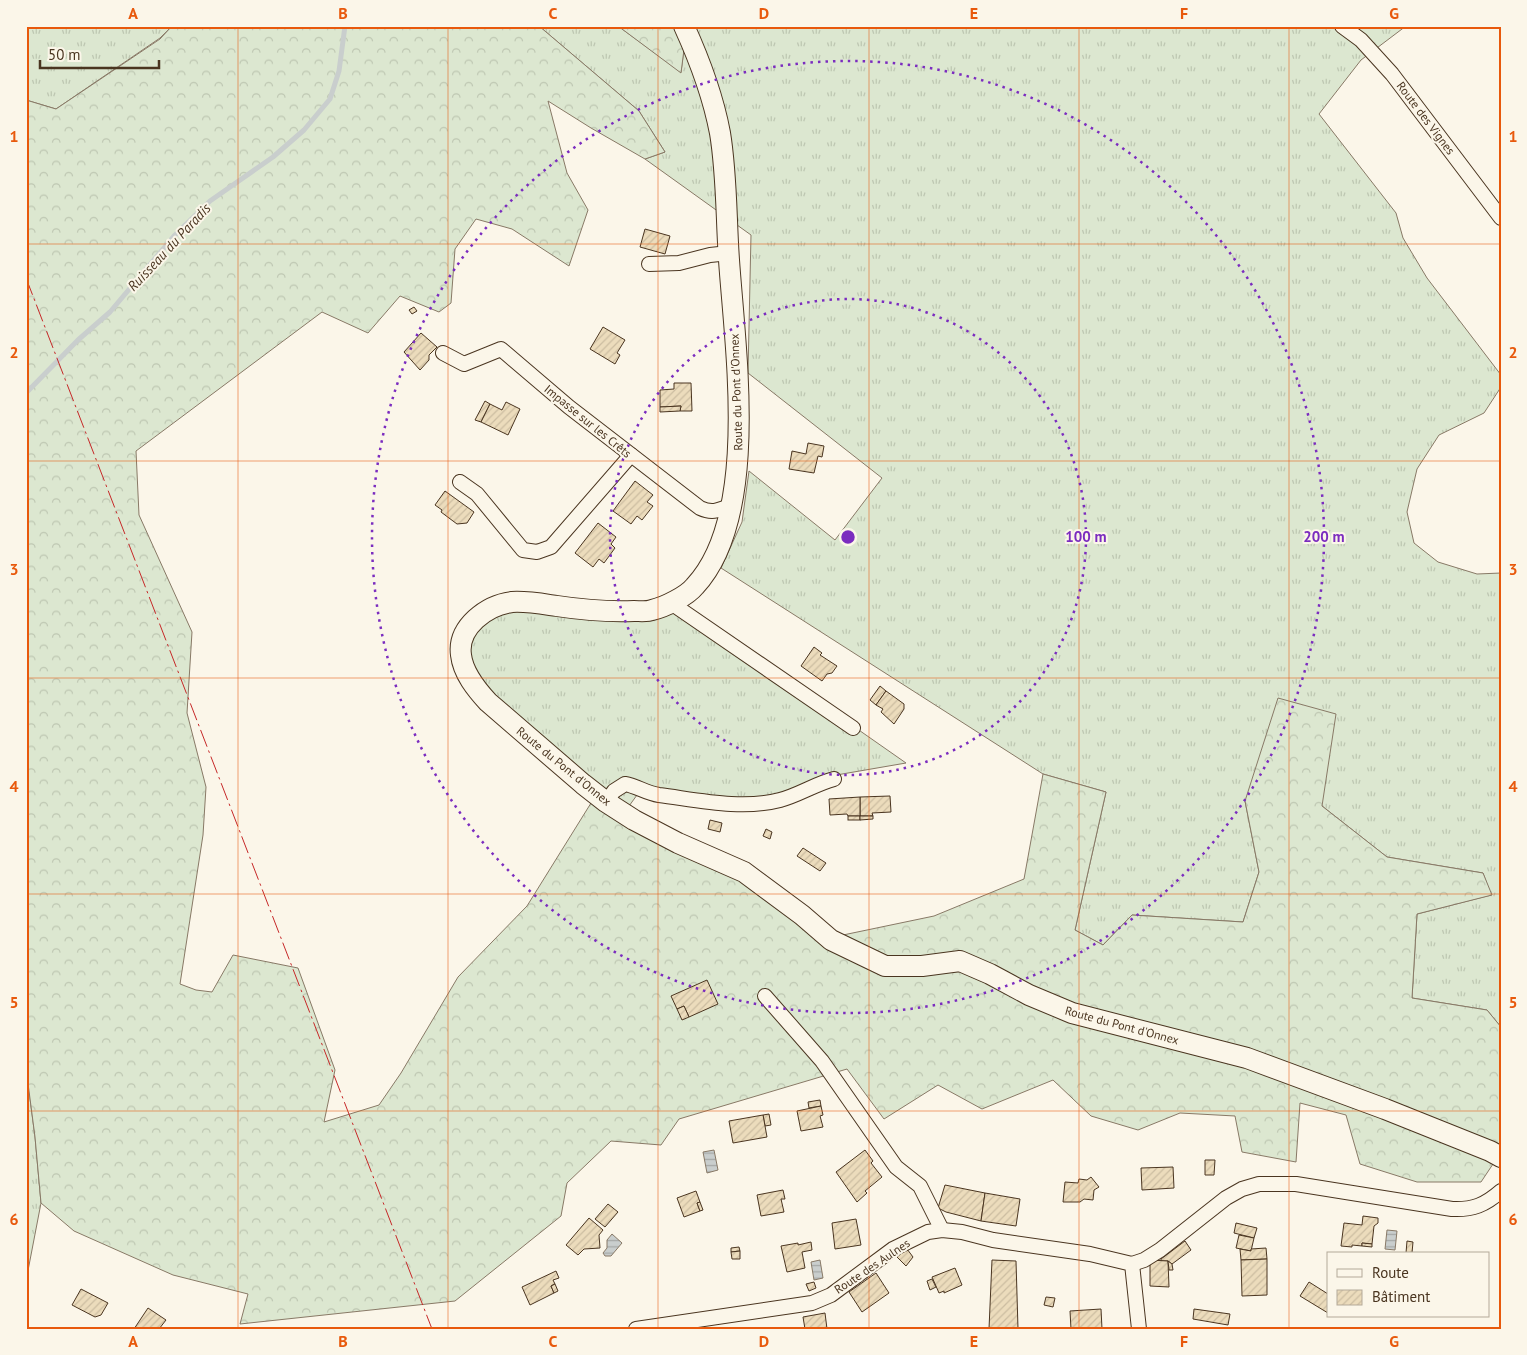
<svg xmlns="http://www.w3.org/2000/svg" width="1527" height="1355" font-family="'PT Sans',sans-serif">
<defs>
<pattern id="grass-tufts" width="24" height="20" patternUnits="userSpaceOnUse" patternTransform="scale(1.25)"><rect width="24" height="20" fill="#dce7d0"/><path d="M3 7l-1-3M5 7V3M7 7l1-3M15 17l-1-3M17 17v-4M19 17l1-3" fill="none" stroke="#bec7b2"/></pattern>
<pattern id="forest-crowns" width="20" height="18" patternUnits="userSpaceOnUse" patternTransform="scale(1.25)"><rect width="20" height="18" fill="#dce7d0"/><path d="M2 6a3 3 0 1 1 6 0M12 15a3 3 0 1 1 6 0" fill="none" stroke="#bec7b2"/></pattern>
<pattern id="water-rules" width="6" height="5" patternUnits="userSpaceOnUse" patternTransform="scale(1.25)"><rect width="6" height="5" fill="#c9cecd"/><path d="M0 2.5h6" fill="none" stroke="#a5a8a6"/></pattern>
<pattern id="building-hatch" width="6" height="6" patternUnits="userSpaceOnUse" patternTransform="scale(1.25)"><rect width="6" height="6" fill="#ecdcbc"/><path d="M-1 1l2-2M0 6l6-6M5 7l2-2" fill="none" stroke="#ccbda1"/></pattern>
</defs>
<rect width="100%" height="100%" fill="#fbf6e9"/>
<!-- grass -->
<g fill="url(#grass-tufts)" stroke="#887966">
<path d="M26,26H172L160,38L56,109L26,100Z"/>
<path d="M539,26H618L681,72L687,26H1406L1361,60L1319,114L1396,213L1403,238L1427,278L1501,375V387L1484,413L1439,435L1417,469L1407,512L1414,543L1438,562L1477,574L1501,573V1027L1487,1010L1412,998L1417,914L1491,895L1483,873L1387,857L1322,806L1245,801L1259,872L1243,922L1132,915L1103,945L1075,930L1106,792L1043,774L721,568L742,522L749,471L835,540L882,478L748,373L751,235L645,159L665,152L639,111Z"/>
<path d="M494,607L690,612L906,763L819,778L768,800L637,795L624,813L488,702L463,638Z"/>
<path d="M26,1068L35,1137L41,1203L26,1281Z"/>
</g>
<!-- forest -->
<g fill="url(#forest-crowns)" stroke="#887966">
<path d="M172,26H539L639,111L665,152L645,159L591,128L548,101L567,173L588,210L569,266L512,229L476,219L455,249L451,303L439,312L400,296L368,333L322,312L136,451L139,515L192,632L187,713L206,787L203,835L180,984L196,990L212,992L233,955L298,968L335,1070L324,1122L379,1105L401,1073L458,977L527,906L596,795L802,915L843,935L934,916L1024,879L1043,774L1106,792L1075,930L1103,945L1132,915L1243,922L1259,872L1245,801L1278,698L1336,714L1322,806L1387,857L1483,873L1492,895L1417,914L1412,998L1487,1010L1501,1027V1152L1481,1182H1417L1360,1164L1346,1115L1300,1103L1296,1162L1242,1152L1235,1116L1180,1113L1138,1130L1091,1116L1053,1080L982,1109L938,1085L884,1119L847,1069L679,1119L661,1145L611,1141L567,1183L561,1216L455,1301L240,1324L248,1294L173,1275L74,1231L41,1203L35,1137L26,1068V100L56,109L160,39Z"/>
<path d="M618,26H687L681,73Z"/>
</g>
<!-- water -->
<g fill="url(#water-rules)" stroke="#887966">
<path d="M714,1150L718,1170L707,1173L703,1152Z"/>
<path d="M1387,1230L1397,1231L1395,1250L1385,1249Z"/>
<path d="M612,1234L622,1243L611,1256H605L603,1253L607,1248V1240Z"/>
<path d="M820,1260L823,1278L814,1280L811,1262Z"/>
</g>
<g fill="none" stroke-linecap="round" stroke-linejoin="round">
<!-- stream -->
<path stroke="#c9cecd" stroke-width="5" d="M26,393L78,340L110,312L174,236L210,201L273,157L304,130L330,99L339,71L345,26"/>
</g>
<!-- building -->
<g fill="url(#building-hatch)" stroke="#4a3520">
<path d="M645,229L670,236L665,254L640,247Z"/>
<path d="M414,307L417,311L412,314L409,310Z"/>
<path d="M603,327L625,340L617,353L620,355L615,364L590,349Z"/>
<path d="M421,333L437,347L429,355V360L420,370L404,352Z"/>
<path d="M674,383H691L692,411H680L681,406L660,407V390L674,389Z"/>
<path d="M485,401L490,404L481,422L475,420Z"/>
<path d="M506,402L520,409L508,435L481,422L490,404L502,410Z"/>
<path d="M681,406L680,411L660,412V407Z"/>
<path d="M808,443L824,446L822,457L818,456L814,473L789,469L792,451L806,454Z"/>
<path d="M635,481L653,495L647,502L653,506L642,520L637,516L631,524L613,511Z"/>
<path d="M445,491L474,512L467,523L457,524L441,512L442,510L435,505Z"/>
<path d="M598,523L616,537L611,544L615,548L604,563L599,559L593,567L575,553Z"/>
<path d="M814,647L822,653L820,655L837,666L832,673L827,674L822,681L801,666Z"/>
<path d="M880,686L886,691L876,705L870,700Z"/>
<path d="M886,691L904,704V709L894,724L881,712L883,709L876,705Z"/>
<path d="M890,796L891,812L872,813L873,816H860V797Z"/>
<path d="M860,797V816H848L847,814L830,815L829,799Z"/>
<rect x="848" y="816" width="12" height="4"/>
<path d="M860,816H873V819L860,820Z"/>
<path d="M710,820L722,823L720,832L708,829Z"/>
<path d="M766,829L772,832L770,839L763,836Z"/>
<path d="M803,848L826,863L820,871L797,856Z"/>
<path d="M707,980L718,1004L689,1017L684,1006L677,1009L671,996Z"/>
<path d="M684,1006L689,1017L682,1020L677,1009Z"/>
<path d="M820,1100L821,1106L809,1108L808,1102Z"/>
<path d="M821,1106L823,1115L820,1116L823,1127L801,1131L797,1111Z"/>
<path d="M769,1114L771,1125L765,1126L763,1115Z"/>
<path d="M763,1115L767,1137L733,1143L729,1121Z"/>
<path d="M865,1150L873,1161L871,1163L882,1177L865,1191L867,1193L857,1202L836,1172Z"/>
<path d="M1205,1160H1215L1214,1175H1205Z"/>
<path d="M1173,1167L1174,1188L1142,1190L1141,1168Z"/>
<path d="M1091,1177L1099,1187L1094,1190L1093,1200L1084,1199L1080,1202H1063L1065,1182L1078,1183L1079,1179L1087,1180Z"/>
<path d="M945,1185L985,1193L981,1221L946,1212L938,1208Z"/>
<path d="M783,1190L785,1199H781L784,1212L761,1216L757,1195Z"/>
<path d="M696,1191L700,1202L697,1203L700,1211L684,1217L677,1198Z"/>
<path d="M985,1193L1020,1199L1016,1226L981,1221Z"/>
<path d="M700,1202L703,1210L700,1211L697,1203Z"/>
<path d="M608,1204L618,1212L605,1227L595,1219Z"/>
<path d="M1363,1216L1378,1218V1223L1374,1226L1372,1244L1362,1243V1246L1352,1245V1247L1341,1246L1344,1223L1362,1225Z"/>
<path d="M589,1218L603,1230L599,1235L600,1248L584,1249L578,1255L566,1245Z"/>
<path d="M856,1219L861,1245L835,1249L832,1223Z"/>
<path d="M1236,1223L1257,1228L1254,1238L1234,1233Z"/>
<path d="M1239,1235L1254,1238L1251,1251L1236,1248Z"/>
<path d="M1185,1241L1191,1250L1172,1264L1168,1261H1161V1259Z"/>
<path d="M1407,1241L1413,1242L1412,1253H1406Z"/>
<path d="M811,1242L812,1250L802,1252L805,1268L787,1272L781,1246L798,1243V1245Z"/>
<path d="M1362,1243L1372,1244V1247L1362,1246Z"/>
<path d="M739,1247L740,1251L731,1252V1248Z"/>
<path d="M1266,1248L1267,1259L1241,1260L1240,1249L1251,1251V1249Z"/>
<path d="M907,1249L913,1257L906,1266L897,1257Z"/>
<path d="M740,1251V1259H732L731,1252Z"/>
<path d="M1267,1259V1295L1242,1296L1241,1260Z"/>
<path d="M992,1260L1016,1261L1018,1329H989Z"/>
<path d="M1150,1260L1168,1261L1169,1287L1150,1286Z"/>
<path d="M1168,1261L1172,1264L1173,1270H1169Z"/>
<path d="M955,1268L962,1285L944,1293V1291L939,1293L932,1277Z"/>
<path d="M556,1271L559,1278L553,1280L555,1284L551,1286L554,1293L530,1305L522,1287Z"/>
<path d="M876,1273L889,1293L862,1312L849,1292Z"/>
<path d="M932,1279L936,1287L930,1290L927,1281Z"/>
<path d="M814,1282L816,1288L809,1291L806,1284Z"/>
<path d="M1309,1282L1328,1294V1313L1300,1296Z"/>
<path d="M555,1284L558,1291L554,1293L551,1286Z"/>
<path d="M81,1289L108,1303L101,1315L95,1317L72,1305Z"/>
<path d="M1046,1297L1055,1298L1053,1307L1044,1305Z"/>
<path d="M148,1308L166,1320L159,1329H134Z"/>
<path d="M1101,1309L1102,1329H1071L1070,1311Z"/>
<path d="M1194,1309L1230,1314L1228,1325L1193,1319Z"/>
<path d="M825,1313L827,1329H805L803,1317Z"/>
</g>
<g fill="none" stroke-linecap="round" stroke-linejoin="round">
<defs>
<g id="street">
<path d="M1342,26L1361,40L1392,74L1501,218"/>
<path d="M649,264L679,263L710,255L729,253"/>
<path d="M443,353L464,364L501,349L569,407L700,508C713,514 719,510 732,505"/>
<path d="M460,482L477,494L523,550L537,552L551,547L631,455"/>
<path d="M671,603L853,728"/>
<path d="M606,802L614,791L625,784C637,786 646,793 659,795C698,800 742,810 780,800C799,795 815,784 834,779"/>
<path d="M765,996L822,1061L896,1167L920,1186L942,1230"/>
<path d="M1132,1264L1144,1260L1160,1250L1226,1198L1242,1189L1259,1184H1296L1452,1209C1473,1210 1485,1205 1501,1191"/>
<path d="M636,1329L812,1303L831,1295L893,1249L928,1232L942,1230L962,1232L993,1240L1090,1254L1132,1264L1139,1329"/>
</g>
<path id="secondary" d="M684,26C700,61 713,96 720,133C727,175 726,218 729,260C735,349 760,516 695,586C687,596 665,607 652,610C647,612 640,611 634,611C608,612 583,610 557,606C543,604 527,601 512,602C487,605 457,627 461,655C463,673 476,689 488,702L583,784L606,802L634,820L678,843L744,872L802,915L831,940L885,966H922L960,961L990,974L1029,995L1072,1013L1247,1058L1385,1109L1490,1151L1501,1157"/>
</defs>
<!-- street casing -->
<use href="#street" stroke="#4a3520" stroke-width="16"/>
<!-- secondary casing -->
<use href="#secondary" stroke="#4a3520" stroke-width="22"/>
<!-- street -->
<use href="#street" stroke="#fbf6e9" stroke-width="14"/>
<!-- secondary -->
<use href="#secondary" stroke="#fbf6e9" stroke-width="20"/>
<!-- power -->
<path stroke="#c62828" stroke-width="1" stroke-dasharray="18 4 2.5 4" stroke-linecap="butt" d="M26,278L432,1329"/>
</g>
<!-- grid -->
<path fill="none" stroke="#e8590c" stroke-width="1" stroke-opacity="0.55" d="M238,26V1329M448,26V1329M658,26V1329M869,26V1329M1079,26V1329M1289,26V1329M26,244H1501M26,461H1501M26,678H1501M26,894H1501M26,1111H1501"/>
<!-- distance rings -->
<g fill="none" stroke="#7b2cbf" stroke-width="2.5" stroke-dasharray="2.5 5">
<circle cx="848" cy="537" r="238"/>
<circle cx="848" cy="537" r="476"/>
</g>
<g text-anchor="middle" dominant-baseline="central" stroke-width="4" stroke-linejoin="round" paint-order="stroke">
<!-- street labels -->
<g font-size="12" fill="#4a3520" stroke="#fbf6e9">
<text transform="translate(1426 118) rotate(53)">Route des Vignes</text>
<text transform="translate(736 392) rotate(-92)">Route du Pont d'Onnex</text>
<text transform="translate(588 421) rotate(39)">Impasse sur les Crêts</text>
<text transform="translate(564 766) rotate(39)">Route du Pont d'Onnex</text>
<text transform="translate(1122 1025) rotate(15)">Route du Pont d'Onnex</text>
<text transform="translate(872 1266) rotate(-34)">Route des Aulnes</text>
</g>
<!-- water labels -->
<g font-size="14" font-style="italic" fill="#4a3520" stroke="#fbf6e9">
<text transform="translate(169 247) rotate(-47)">Ruisseau du Paradis</text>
</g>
</g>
<circle cx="848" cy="537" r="8" fill="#7b2cbf" stroke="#fbf6e9" stroke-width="2.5"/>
<g font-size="15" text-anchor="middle" font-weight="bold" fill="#7b2cbf" stroke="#fbf6e9" stroke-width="4" stroke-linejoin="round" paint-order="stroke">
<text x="1086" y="542">100 m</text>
<text x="1324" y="542">200 m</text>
</g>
<!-- border -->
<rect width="1527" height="1355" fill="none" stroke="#fbf6e9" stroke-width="55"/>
<!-- legend -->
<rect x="1327" y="1252" width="162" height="65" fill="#fbf6e9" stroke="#b4a999"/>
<rect x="1337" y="1269" width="25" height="8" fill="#fbf6e9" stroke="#b4a999"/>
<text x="1372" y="1278" font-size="15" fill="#4a3520">Route</text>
<rect x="1337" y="1290" width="25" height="15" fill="url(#building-hatch)" stroke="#b4a999"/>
<text x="1372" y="1302" font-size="15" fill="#4a3520">Bâtiment</text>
<!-- scale -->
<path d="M40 60v8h119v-8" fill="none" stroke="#4a3520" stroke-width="2.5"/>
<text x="48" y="60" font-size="15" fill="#4a3520" stroke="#fbf6e9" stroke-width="4" paint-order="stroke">50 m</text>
<rect x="28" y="28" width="1472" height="1300" fill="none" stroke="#e8590c" stroke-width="2"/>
<g font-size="16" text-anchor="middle" font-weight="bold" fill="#e8590c">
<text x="133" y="19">A</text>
<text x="343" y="19">B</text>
<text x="553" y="19">C</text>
<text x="764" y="19">D</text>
<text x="974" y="19">E</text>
<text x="1184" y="19">F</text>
<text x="1394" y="19">G</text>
<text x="14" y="142">1</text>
<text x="1513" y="142">1</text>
<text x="14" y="358">2</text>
<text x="1513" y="358">2</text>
<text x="14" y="575">3</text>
<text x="1513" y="575">3</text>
<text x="14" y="792">4</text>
<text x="1513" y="792">4</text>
<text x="14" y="1008">5</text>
<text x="1513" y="1008">5</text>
<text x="14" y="1225">6</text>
<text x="1513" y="1225">6</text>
<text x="133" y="1347">A</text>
<text x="343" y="1347">B</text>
<text x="553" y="1347">C</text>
<text x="764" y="1347">D</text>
<text x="974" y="1347">E</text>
<text x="1184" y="1347">F</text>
<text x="1394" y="1347">G</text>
</g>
</svg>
